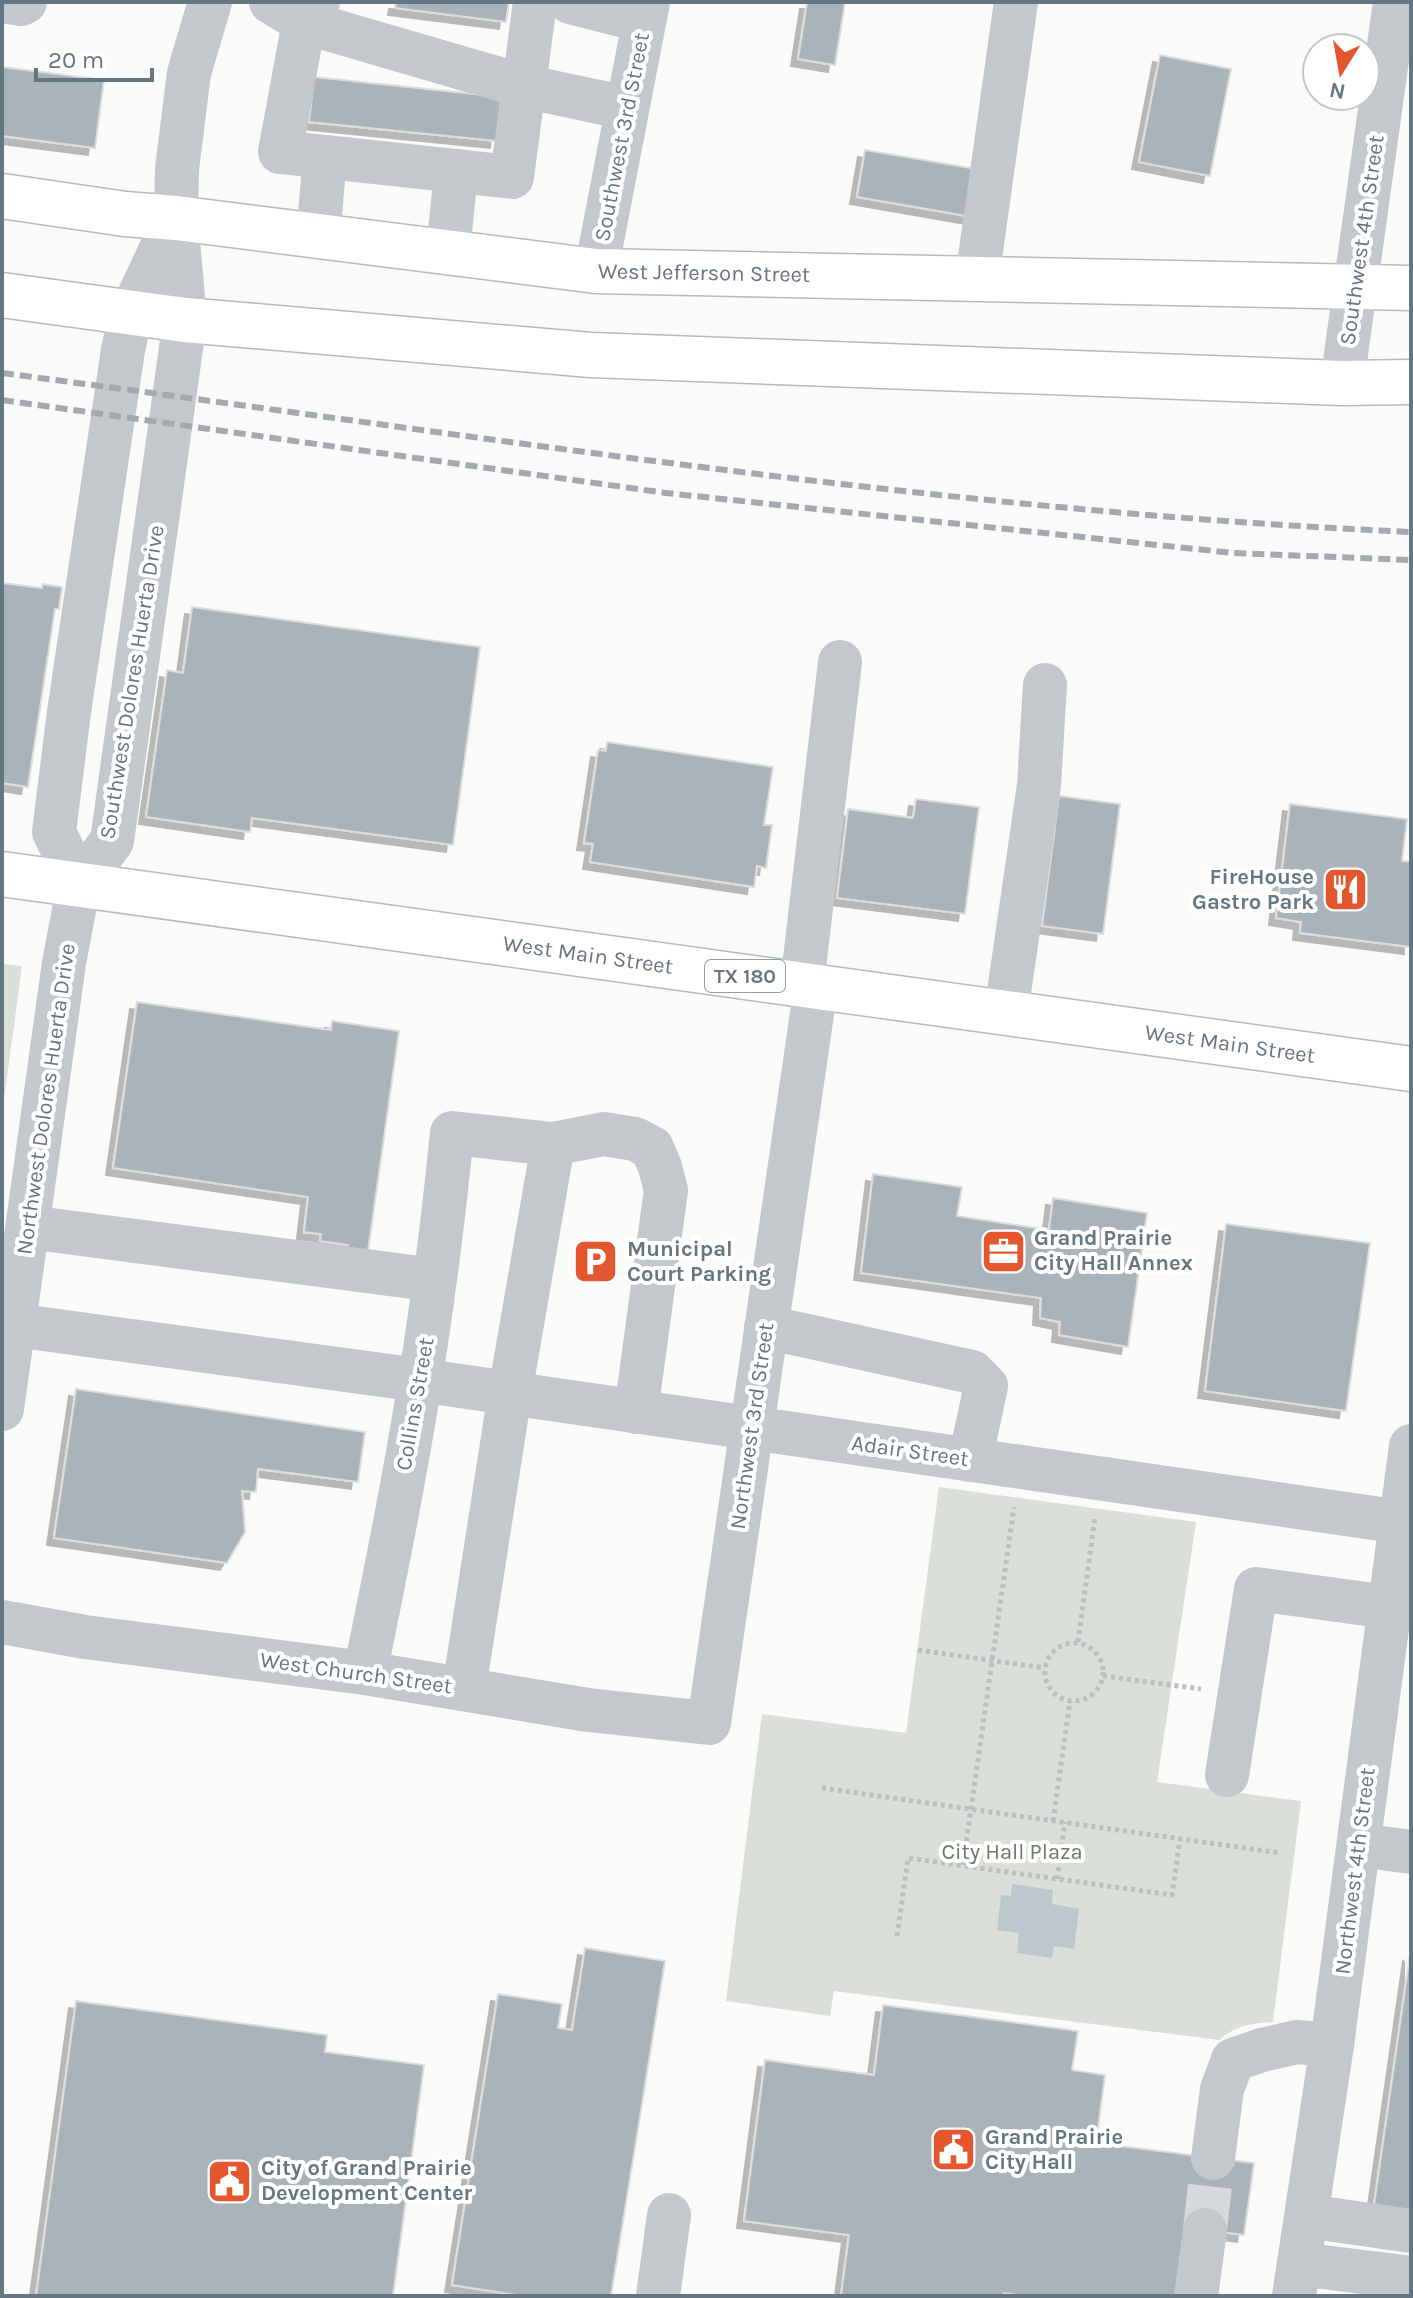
<svg xmlns="http://www.w3.org/2000/svg" width="1413" height="2298" font-family="Karla,sans-serif">
<defs>
<filter id="shadow"><feDropShadow dx="-7" dy="7" stdDeviation="0" flood-color="#0004"/></filter>
</defs>
<rect width="100%" height="100%" fill="#fafaf8"/>
<!-- green -->
<g fill="#dadfd7">
<path d="M2,964L22,966L2,1114Z"/>
<path d="M939,1487L1196,1522L1157,1782L1301,1801L1273,2022C1253,2023 1234,2026 1219,2040L834,1991L830,2016L726,2001L762,1714L906,1733Z"/>
</g>
<!-- water -->
<path fill="#bbc7cb" d="M1012,1884L1053,1890L1052,1904L1079,1909L1074,1949L1054,1946L1052,1958L1017,1953L1019,1933L997,1930L1001,1895L1011,1896Z"/>
<!-- building -->
<g fill="#aab3b9" stroke="#dcdcda" stroke-width="2" filter="url(#shadow)">
<path d="M396,2H509L506,22L395,8Z"/>
<path d="M807,2H845L835,65L798,59Z"/>
<path d="M1160,55L1231,69L1210,176L1139,162Z"/>
<path d="M2,67L104,80L95,148L2,136Z"/>
<path d="M314,77L502,97L497,141L309,122Z"/>
<path d="M865,150L982,170L973,217L857,197Z"/>
<path d="M2,583L42,588V584L62,587L59,609H55L28,787L2,783Z"/>
<path d="M192,607L480,647L453,845L252,818L250,832L146,817L167,670L183,673Z"/>
<path d="M607,742L773,767L764,825H772L766,868L757,866L754,887L590,862L593,844L584,843L598,750L606,751Z"/>
<path d="M1059,796L1120,804L1103,934L1042,926Z"/>
<path d="M916,799L979,807L965,914L837,898L848,809L913,818Z"/>
<path d="M1290,804L1407,819L1402,861L1411,862V947L1300,933L1301,922L1276,918Z"/>
<path d="M137,1002L331,1030L332,1021L399,1031L367,1258L346,1255L348,1245L320,1241L321,1234L304,1232L308,1197L113,1168Z"/>
<path d="M873,1174L962,1187L957,1216L1049,1230L1053,1198L1147,1213L1128,1347L1059,1335L1060,1322L1040,1318L1041,1298L861,1273Z"/>
<path d="M1226,1224L1370,1243L1346,1411L1205,1391Z"/>
<path d="M76,1389L365,1432L358,1482L258,1469L256,1492L242,1491L245,1532L227,1563L54,1538Z"/>
<path d="M585,1948L665,1961L611,2296H523L452,2285L498,1994L562,2004L558,2028L572,2030Z"/>
<path d="M1410,1954L1411,1955V2217L1373,2212Z"/>
<path d="M76,2001L327,2035L325,2052L424,2065L393,2296H36Z"/>
<path d="M883,2005L1078,2031L1072,2070L1105,2075L1096,2143L1254,2163L1244,2235L1192,2228L1183,2296H1023L1004,2293L1003,2296H841L849,2235L744,2221L765,2060L874,2075Z"/>
</g>
<g fill="none" stroke-linecap="round" stroke-linejoin="round">
<!-- minor-tunnel -->
<path stroke="#d5d9db" stroke-width="44" stroke-dasharray="44 22" stroke-linecap="butt" d="M1205,2230L1213,2158"/>
<defs>
<g id="major">
<path d="M2,196L125,214L176,218L596,271L1411,288"/>
<path d="M2,295L185,320L591,355L1342,383L1411,382"/>
<path d="M2,874L1411,1069"/>
</g>
</defs>
<!-- major casing -->
<use href="#major" stroke="#b5babe" stroke-width="47"/>
<!-- path -->
<g stroke="#bbbfc2" stroke-width="5" stroke-dasharray="4 4" stroke-linecap="butt">
<path d="M1078,1642L1095,1517"/>
<circle cx="1074" cy="1672" r="29"/>
<path d="M918,1650L1045,1668"/>
<path d="M1103,1676L1201,1689"/>
<path d="M822,1788L1280,1853"/>
<path d="M1053,1821L1070,1701"/>
<path d="M963,1865L1014,1507"/>
<path d="M1057,1879L1065,1822"/>
<path d="M897,1936L908,1858L1172,1895L1180,1839"/>
</g>
<!-- minor -->
<g stroke="#c3c8cc" stroke-width="44">
<path d="M9,2L21,4L25,2"/>
<path d="M271,2L304,22L523,86L627,108"/>
<path d="M318,2L304,22L280,152L512,177L535,2"/>
<path d="M570,2L644,21"/>
<path d="M318,237L325,157"/>
<path d="M448,253L456,171"/>
<path d="M596,271L648,2"/>
<path d="M977,279L1016,2"/>
<path d="M1342,383L1395,2"/>
<path d="M79,884L54,832L69,712L123,350L131,313L175,219"/>
<path d="M802,984L840,662"/>
<path d="M1006,1013L1039,785L1045,685"/>
<path d="M28,1227L435,1280"/>
<path d="M14,1325L419,1380L1401,1522"/>
<path d="M766,1327L972,1372L986,1386L970,1460"/>
<path d="M2,1409L64,963L79,884L112,841L185,320L176,218L177,169L189,73L210,2"/>
<path d="M2,1622L85,1637L365,1673L588,1710L709,1723L816,986"/>
<path d="M365,1673C392,1542 418,1411 435,1278C442,1230 447,1182 452,1133L553,1144L604,1134L635,1139L652,1148L660,1167L666,1190L636,1412"/>
<path d="M464,1689L510,1393L553,1144"/>
<path d="M1227,1775L1256,1589L1388,1607"/>
<path d="M1359,1845L1411,1852"/>
<path d="M1213,2158L1222,2089L1233,2060L1262,2050L1297,2042L1332,2045"/>
<path d="M1307,2216L1411,2231"/>
<path d="M1299,2264L1411,2278"/>
<path d="M658,2296L669,2215"/>
<path d="M1196,2296L1205,2230"/>
<path d="M1294,2296L1332,2045L1411,1446"/>
</g>
<!-- major -->
<use href="#major" stroke="#fff" stroke-width="44"/>
<!-- rail -->
<g stroke="#a2aab0" stroke-width="6" stroke-dasharray="12 6" stroke-linecap="butt">
<path d="M2,373C470,434 939,511 1411,532"/>
<path d="M2,400L666,493L1233,553L1411,560"/>
</g>
</g>
<!-- icons -->
<defs>
<symbol id="restaurant-square" viewBox="-11 -11 22 22"><rect x="-9" y="-9" width="18" height="18" rx="4" fill="#e4572e" stroke="#fff"/><path d="M-5-6h1v4h1v-4h1v4h1v-4h1v5L-1.5 .5V6h-2V.5L-5-1ZM5-6V6H3V1.5H1.5Q1.5-4 5-6Z" fill="#fff"/></symbol>
<symbol id="office-square" viewBox="-11 -11 22 22"><rect x="-9" y="-9" width="18" height="18" rx="4" fill="#e4572e" stroke="#fff"/><path d="M-6-3h4V-5.5h4V-3h4V5H-6ZM-1-4.5V-3h2v-1.5ZM-6 0V1H6V0Z" fill="#fff"/></symbol>
<symbol id="parking-square" viewBox="-11 -11 22 22"><rect x="-9" y="-9" width="18" height="18" rx="4" fill="#e4572e" stroke="#fff"/><path d="M-3.5-5.5H1a3.5 3.5 0 0 1 0 7H-1V5.5H-3.5ZM-1-3.4V-.6H.8a1.4 1.4 0 0 0 0-2.8Z" fill="#fff"/></symbol>
<symbol id="civic-square" viewBox="-11 -11 22 22"><rect x="-9" y="-9" width="18" height="18" rx="4" fill="#e4572e" stroke="#fff"/><path d="M-.6-6.5H3V-4.5H.6V-3L4-1V1h2V6H-6V1h2V-1L-.6-3ZM-1.2 2.5V6h2.4V2.5Z" fill="#fff"/></symbol>
</defs>
<g fill-rule="evenodd">
<use href="#restaurant-square" x="1320" y="864" width="51" height="51"/>
<use href="#office-square" x="978" y="1226" width="51" height="51"/>
<use href="#parking-square" x="570" y="1236" width="51" height="51"/>
<use href="#civic-square" x="928" y="2124" width="51" height="51"/>
<use href="#civic-square" x="204" y="2156" width="51" height="51"/>
</g>
<g text-anchor="middle" dominant-baseline="central" stroke-width="8" stroke-linejoin="round" paint-order="stroke">
<!-- shield labels -->
<rect fill="#fff" stroke="#939fa8" stroke-width="2" x="705" y="960" width="80" height="32" rx="6"/>
<g font-size="20" font-weight="bold" fill="#657683">
<text x="745" y="976">TX 180</text>
</g>
<!-- street labels -->
<g font-size="22" fill="#657683" stroke="#fff">
<text transform="translate(622 137) rotate(-79)">Southwest 3rd Street</text>
<text transform="translate(1362 240) rotate(-82)">Southwest 4th Street</text>
<text transform="translate(704 273) rotate(1)">West Jefferson Street</text>
<text transform="translate(132 682) rotate(-81)">Southwest Dolores Huerta Drive</text>
<text transform="translate(588 955) rotate(8)">West Main Street</text>
<text transform="translate(1230 1044) rotate(8)">West Main Street</text>
<text transform="translate(46 1099) rotate(-82)">Northwest Dolores Huerta Drive</text>
<text transform="translate(415 1404) rotate(-80)">Collins Street</text>
<text transform="translate(752 1426) rotate(-82)">Northwest 3rd Street</text>
<text transform="translate(910 1451) rotate(8)">Adair Street</text>
<text transform="translate(356 1673) rotate(8)">West Church Street</text>
<text transform="translate(1355 1871) rotate(-83)">Northwest 4th Street</text>
</g>
<!-- poi labels -->
<g font-size="22" font-weight="bold" fill="#657683" stroke="#fff" text-anchor="start">
<text x="1314" y="877" text-anchor="end">FireHouse<tspan x="1314" dy="25">Gastro Park</tspan></text>
<text x="1034" y="1238">Grand Prairie<tspan x="1034" dy="25">City Hall Annex</tspan></text>
<text x="627" y="1249">Municipal<tspan x="627" dy="25">Court Parking</tspan></text>
<text x="985" y="2137">Grand Prairie<tspan x="985" dy="25">City Hall</tspan></text>
<text x="261" y="2168">City of Grand Prairie<tspan x="261" dy="25">Development Center</tspan></text>
</g>
<!-- park labels -->
<g font-size="22" fill="#687a64" stroke="#fff">
<text x="1012" y="1852">City Hall Plaza</text>
</g>
</g>
<!-- border -->
<rect width="1413" height="2298" fill="none" stroke="#657683" stroke-width="8"/>
<!-- north arrow -->
<g transform="translate(1341 72) rotate(191)"><circle r="38" fill="#ffffff" stroke="#c1c8cd" stroke-width="2"/>
<path d="M0-6L14 30L0 20L-14 30Z" fill="#e4572e"/>
<text y="-12" font-size="22" font-weight="bold" text-anchor="middle" fill="#657683">N</text>
</g>
<!-- scale -->
<path d="M36 68v12h116v-12" fill="none" stroke="#657683" stroke-width="4"/>
<text x="48" y="68" font-size="24" fill="#657683" stroke="#ffffff" stroke-width="6" paint-order="stroke">20 m</text>
</svg>
